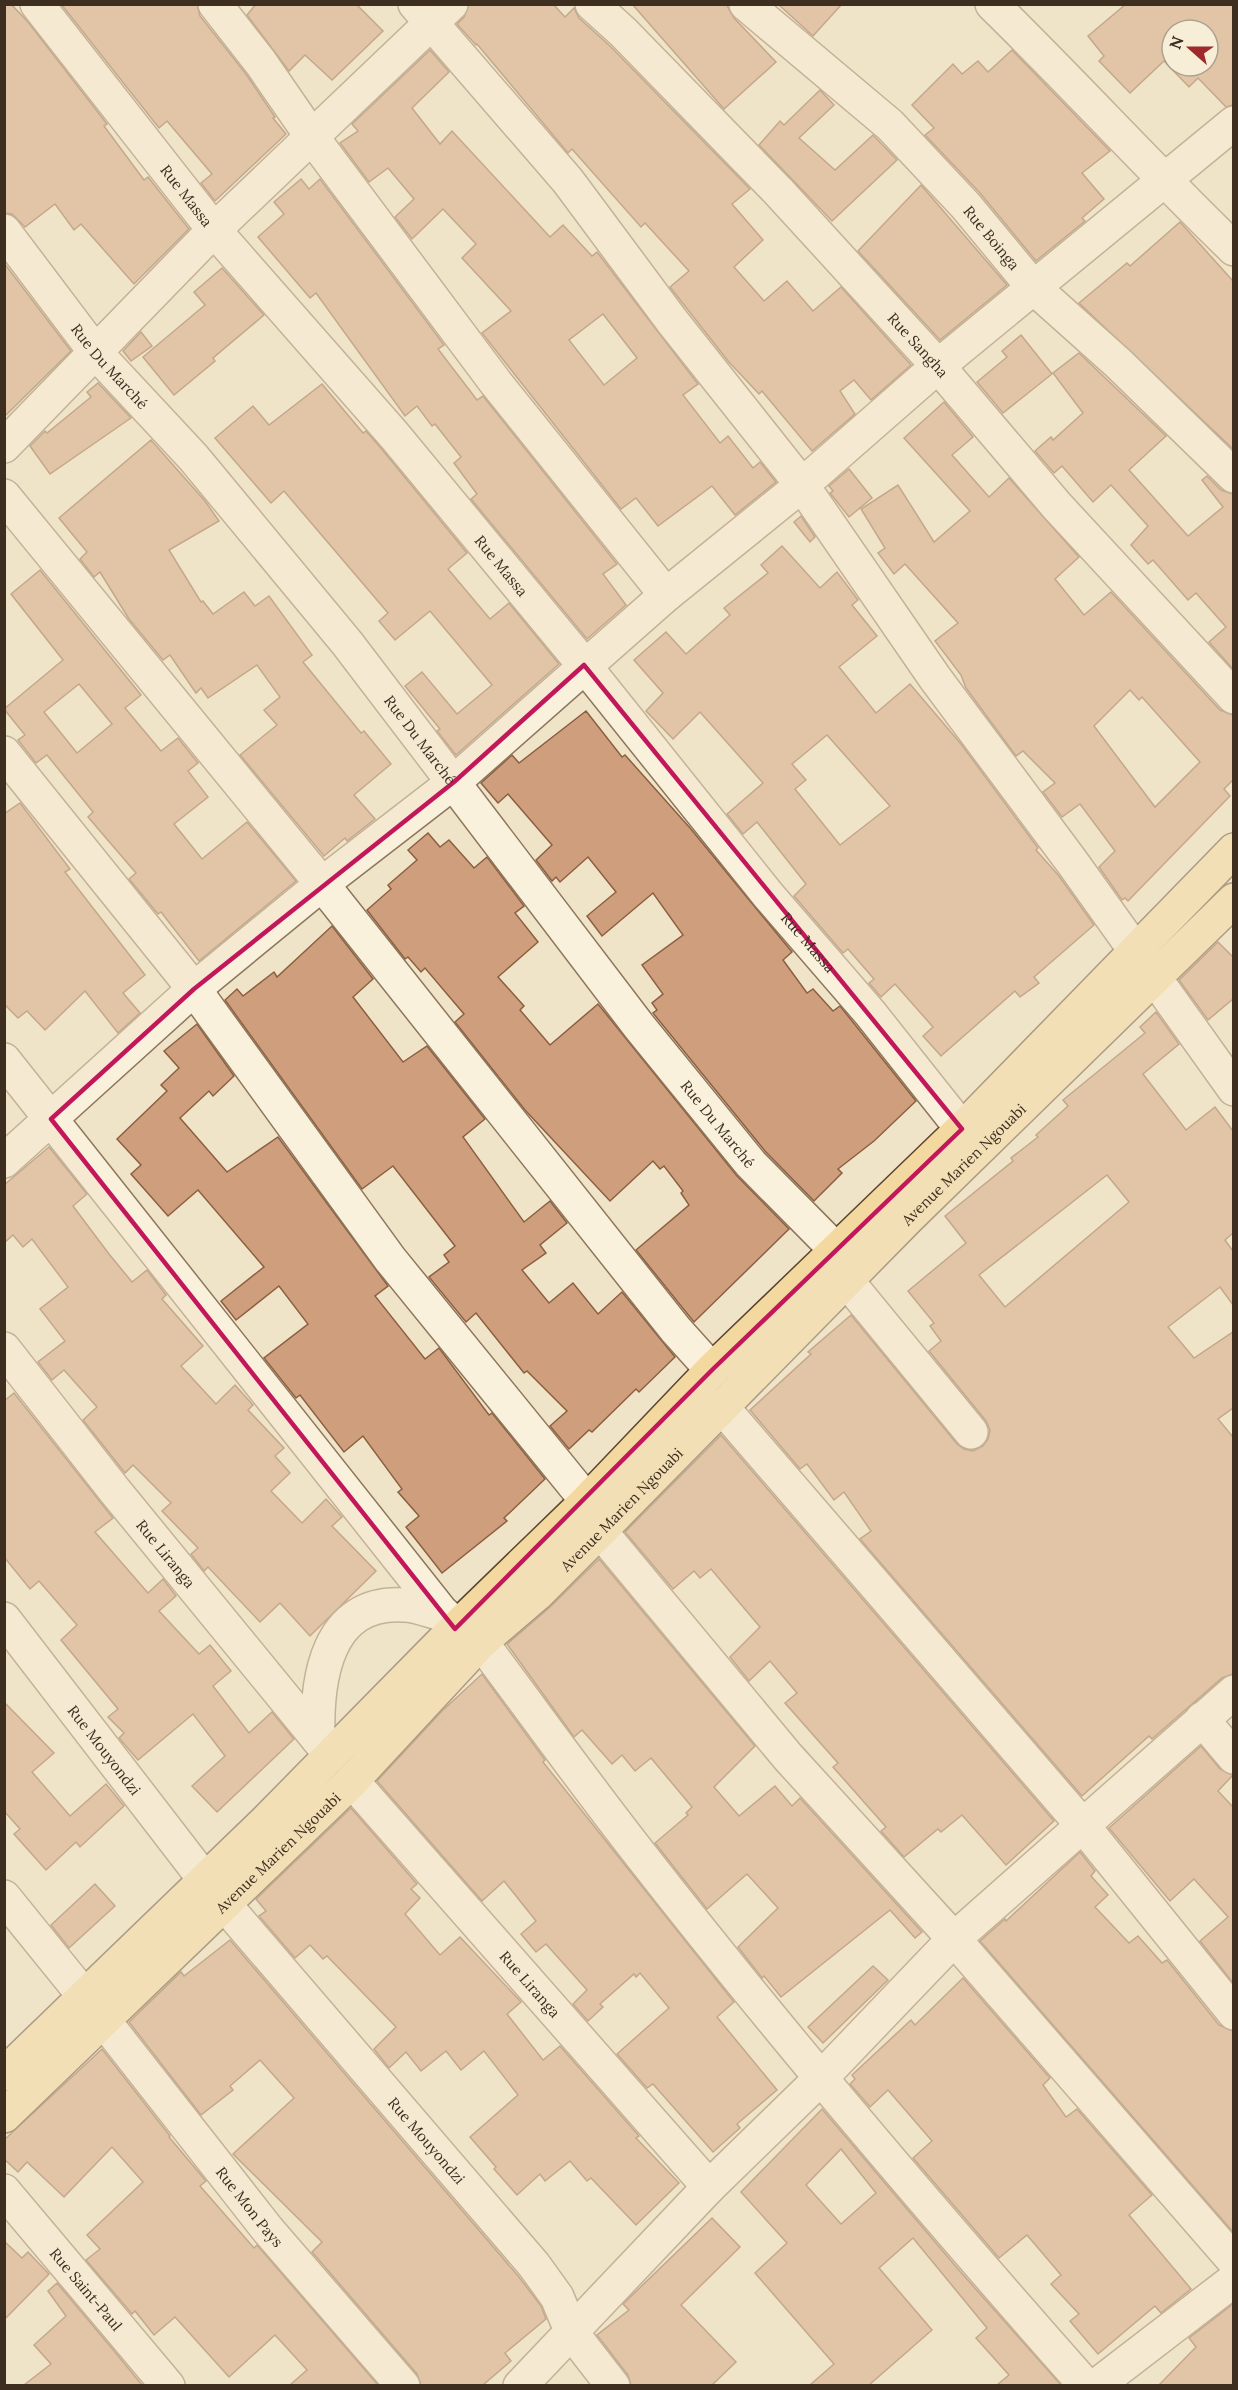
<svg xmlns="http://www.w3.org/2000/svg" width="1238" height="2390" font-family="Lora,serif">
<rect width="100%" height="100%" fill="#f0e4c8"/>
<!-- building -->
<g fill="#cf9f7d" stroke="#8d5f41" stroke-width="1.5" fill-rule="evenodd">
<path d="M4,4H11L28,22L107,124L104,126L144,180L148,177L189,229L134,284L81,224L74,230L55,204L25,227L12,214L4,213Z"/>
<path d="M61,4H197L200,16L246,74L275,117L273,118L286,134L215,201L201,183L212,174L167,121L159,128Z"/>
<path d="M256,4H356L383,31L332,80L305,55L289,71L247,15Z"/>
<path d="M469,4H553L565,17L574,8L579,18L610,46L750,189L732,204L763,240L734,267L764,301L787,281L813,311L841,287L911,365L871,400L854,380L840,391L855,414L812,451L762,391L759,394L728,361L670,287L689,271L645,223L641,227L572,149L568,153L477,44L476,45L457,24L464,17Z"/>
<path d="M632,4H726L734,18L776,62L724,109Z"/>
<path d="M778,4H842L813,36Z"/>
<path d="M1126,4H1233V105L1226,107L1198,78L1189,87L1164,61L1130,93L1099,61L1104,56L1088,36ZM1172,30H1208V66H1172Z"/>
<path d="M430,50L449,72L412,108L440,144L452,131L550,237L563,225L592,256L597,252L698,384L683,395L720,443L728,436L753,468L760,462L776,482L735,515L712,486L658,526L636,498L621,509L482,333L511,311L462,258L476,244L443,209L412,239L395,217L414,199L388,168L369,182L340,143L358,131L352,124ZM603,314L637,358L604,385L569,340Z"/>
<path d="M1012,50L1110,151L1082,173L1104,199L1082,218L1085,221L1036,261L980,193L925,135L934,128L912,105L953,64L962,74L978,61L988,72Z"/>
<path d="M820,90L834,105L799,138L835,170L873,135L897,160L832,221L759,145L780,121L784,125Z"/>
<path d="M301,179L309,189L320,179L444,345L438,349L477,400L483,396L617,564L603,574L626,605L587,639L471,499L477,494L454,463L461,457L435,424L432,426L417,406L405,416L316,293L310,298L258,237L284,214L274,202Z"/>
<path d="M921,185L1007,285L940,340L858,251Z"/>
<path d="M1180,222L1233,281V449L1079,303L1127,263L1130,266Z"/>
<path d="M4,263L71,351L4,417Z"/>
<path d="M222,268L264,315L213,358L215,361L174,395L143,357L205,305L194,292Z"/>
<path d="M141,332L152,346L131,361L123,351Z"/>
<path d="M1021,335L1052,374L1003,413L977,382L1007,357L1002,351Z"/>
<path d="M1079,353L1166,436L1129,470L1188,536L1223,507L1202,480L1207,476L1221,490L1233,494V669L1209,642L1226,627L1196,593L1188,600L1153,560L1148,564L1131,545L1148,526L1111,485L1093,502L1062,466L1054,473L1035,451L1051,437L1053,440L1083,413L1053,373Z"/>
<path d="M98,383L131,418L50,474L30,446L45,431L47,433L91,397L87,392Z"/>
<path d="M322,384L363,433L366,431L380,447L467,553L448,569L490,619L509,603L559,664L456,755L437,731L440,729L405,686L422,672L457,714L492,685L430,611L395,640L379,621L388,613L284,491L271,503L215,438L253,406L269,425Z"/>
<path d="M944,402L973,437L952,455L989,497L1009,478L1079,557L1055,579L1084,615L1111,592L1220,710L1233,715V780L1224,789L1230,796L1128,901L1125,898L1122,900L1099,867L1115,851L1080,804L1062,817L1043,792L1055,783L1023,751L1016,756L966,688L961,675L935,641L958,623L905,564L894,574L878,553L885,548L861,509L898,485L934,542L970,511L904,438ZM1130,690L1139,700L1142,697L1200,762L1155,807L1094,726Z"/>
<path d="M151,440L205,501L219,521L169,550L201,602L203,601L213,614L244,592L255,606L269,596L312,655L303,662L361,733L364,731L391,764L354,795L375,819L347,841L345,838L324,856L240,755L277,725L264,710L280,697L257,665L208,698L201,688L196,693L170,655L163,660L129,619L100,572L94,577L80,559L87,552L59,518Z"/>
<path d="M849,469L872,498L849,517L830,493L833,491L829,486Z"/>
<path d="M801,516L815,537L810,542L794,522Z"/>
<path d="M782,546L820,588L837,572L858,600L852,605L877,636L839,667L876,713L910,684L961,744L1038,848L1036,850L1059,876L1094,925L1034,977L1039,983L1020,997L1015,991L941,1056L923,1036L933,1027L895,984L881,997L869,983L874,979L848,949L843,953L794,896L806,884L757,822L743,834L727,814L763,783L700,712L673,739L646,711L663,693L634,660L666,632L686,654L730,615L724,608L768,573L761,565ZM827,735L890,806L840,845L795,789L806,780L792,764Z"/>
<path d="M40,570L141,695L125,708L161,751L178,738L198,763L188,771L208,797L174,824L202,859L247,822L296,881L199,961L161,912L158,914L129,879L136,873L88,817L93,812L47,755L36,763L18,740L25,735L4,709L63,660L11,594ZM79,684L112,724L77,753L44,712Z"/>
<path d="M586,711L622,757L625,755L690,828L792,952L783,960L807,993L813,989L833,1011L840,1006L916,1101L874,1141L838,1169L842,1173L814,1201L765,1151L653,1013L657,1010L652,1003L663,994L642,965L683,935L653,893L602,936L587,916L616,892L588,857L560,882L556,877L552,881L536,860L552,845L508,794L498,803L481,783L512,755L519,763Z"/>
<path d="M20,803L70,869L65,872L145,975L123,993L140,1013L118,1033L85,991L45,1030L27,1011L18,1018L4,1004V814Z"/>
<path d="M428,833L440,847L449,840L474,868L487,857L524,906L515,913L538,942L498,977L524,1006L520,1010L550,1045L598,1004L737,1176L789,1229L694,1322L636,1250L689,1205L681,1193L683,1191L664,1166L660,1169L653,1161L610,1201L525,1110L455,1022L464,1014L425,968L421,972L408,957L405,959L367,910L391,889L388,885L417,860L408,850Z"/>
<path d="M332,926L373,979L353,997L403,1062L427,1046L485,1119L463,1137L524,1222L550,1201L567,1223L540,1245L546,1253L522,1270L549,1303L573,1283L598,1314L622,1292L675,1357L639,1392L636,1389L592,1432L589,1430L569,1449L550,1426L567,1411L527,1371L524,1373L476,1313L466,1322L429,1277L449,1262L444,1255L455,1246L393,1166L362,1189L225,1000L237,989L243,996L274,972L277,977Z"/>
<path d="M1218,942L1233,957V999L1208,1020L1179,980Z"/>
<path d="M1156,1012L1179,1044L1143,1074L1186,1130L1215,1107L1233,1131V1233L1225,1240L1233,1251V1305L1220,1287L1168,1327L1194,1358L1233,1332V1408L1218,1419L1233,1437V1674L1222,1678L1152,1739L1149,1736L1082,1796L860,1539L871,1531L844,1492L834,1500L807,1464L800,1469L750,1410L811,1354L808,1352L851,1315L957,1444L964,1449L973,1451L983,1446L988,1439L990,1430L986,1421L929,1351L941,1341L930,1326L934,1323L908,1291L966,1243L945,1216L1013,1161L1011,1158L1038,1137L1036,1135L1068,1106L1063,1100L1145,1033L1140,1027ZM1107,1175L1129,1202L1005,1307L979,1275Z"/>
<path d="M197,1024L234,1076L213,1096L209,1091L180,1118L227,1172L278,1137L388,1286L375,1296L425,1359L439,1348L489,1415L492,1413L545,1479L504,1518L507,1521L442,1573L406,1527L419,1516L398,1492L402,1489L363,1436L344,1452L300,1395L296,1398L264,1358L308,1324L279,1286L236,1320L221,1301L264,1267L198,1190L168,1216L131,1174L141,1165L117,1139L167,1091L161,1085L179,1068L164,1051Z"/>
<path d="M49,1147L87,1194L73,1206L109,1254L132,1282L147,1270L166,1295L162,1299L203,1346L181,1366L216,1404L235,1385L253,1405L248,1410L284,1448L275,1456L290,1473L271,1491L302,1523L326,1499L342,1517L332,1526L376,1571L310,1636L280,1603L260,1622L208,1567L204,1571L191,1554L198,1548L162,1511L171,1503L133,1465L125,1473L83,1420L97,1407L64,1370L52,1380L38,1362L65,1341L40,1309L68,1287L32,1239L23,1247L13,1235L4,1243V1185Z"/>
<path d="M14,1393L113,1518L95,1532L148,1593L163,1579L176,1596L159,1611L199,1654L210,1645L231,1671L213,1686L249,1733L272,1712L294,1739L217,1812L192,1786L225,1756L193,1714L138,1760L119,1738L124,1733L108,1717L118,1709L61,1640L77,1625L39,1581L30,1589L4,1557V1401Z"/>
<path d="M721,1435L1054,1821L1006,1865L962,1815L941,1832L938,1829L904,1857L881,1831L886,1827L833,1767L838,1763L785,1703L797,1693L770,1661L749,1681L730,1657L760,1627L711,1569L700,1578L694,1571L673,1589L625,1532Z"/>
<path d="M599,1559L755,1746L714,1787L739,1816L775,1786L792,1806L800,1798L922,1932L915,1938L890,1910L781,1997L764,1976L762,1978L738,1947L778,1908L747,1874L707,1909L655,1843L688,1815L686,1813L692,1807L651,1758L635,1771L622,1755L612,1764L582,1730L574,1737L507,1644L550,1607Z"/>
<path d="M482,1674L545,1760L543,1762L734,2002L717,2017L777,2090L737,2124L740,2128L713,2152L653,2084L647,2088L617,2054L669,2008L640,1973L636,1977L634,1974L600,2004L603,2007L588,2021L573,2004L587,1990L546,1944L536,1952L521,1934L536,1921L504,1881L482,1901L377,1781L442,1711Z"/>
<path d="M4,1702L54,1753L32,1772L70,1816L106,1784L124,1806L80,1847L76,1842L46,1870L14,1834L20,1829L4,1811Z"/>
<path d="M1201,1746L1220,1769L1233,1775L1218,1791L1233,1807V1983L1200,1941L1228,1917L1194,1879L1170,1901L1109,1828Z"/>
<path d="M351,1808L417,1884L411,1889L420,1898L405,1914L440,1955L460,1937L521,2002L507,2014L543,2060L560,2046L639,2136L636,2138L679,2183L636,2225L591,2178L587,2181L570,2161L545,2181L540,2174L517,2195L494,2169L496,2167L470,2137L518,2095L484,2051L461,2070L446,2051L421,2071L406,2052L389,2068L374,2049L396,2027L327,1956L323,1959L310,1945L295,1958L259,1916L266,1911L256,1899Z"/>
<path d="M1080,1852L1095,1871L1091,1876L1108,1895L1095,1907L1129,1943L1138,1936L1162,1963L1167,1960L1219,2025L1233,2031V2232L980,1941L1005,1919L1006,1921Z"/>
<path d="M95,1884L115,1906L69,1948L51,1925Z"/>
<path d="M230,1940L519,2277L541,2306L546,2319L505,2353L511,2361L483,2385H421L417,2374L312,2252L322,2242L233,2154L294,2098L260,2060L230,2086L233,2090L201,2115L129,2022L181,1972L184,1976Z"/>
<path d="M873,1966L888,1980L823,2043L808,2027Z"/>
<path d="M963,1978L1050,2078L1043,2085L1066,2117L1077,2109L1152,2195L1129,2215L1191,2289L1161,2313L1155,2306L1098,2354L1070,2321L1079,2314L1051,2284L1061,2275L1027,2235L999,2258L913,2158L932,2141L888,2090L870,2107L850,2084L855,2079L852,2075L911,2020L915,2025Z"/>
<path d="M102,2049L170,2136L169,2137L206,2181L200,2186L254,2248L257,2245L378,2385H290L307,2370L275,2335L229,2377L175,2317L154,2335L135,2311L132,2314L86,2260L100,2249L87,2235L143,2182L112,2147L64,2197L27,2162L18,2172L4,2159V2140Z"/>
<path d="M822,2109L958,2269L1061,2385H997L1009,2375L976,2338L987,2328L913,2238L879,2268L932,2330L869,2385H810L834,2364L755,2273L787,2243L741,2192ZM841,2149L876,2193L841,2224L806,2185Z"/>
<path d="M712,2218L740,2247L681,2305L736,2362L712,2385H631L628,2375L597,2335L629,2310L623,2304Z"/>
<path d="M4,2241L22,2258L28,2252L49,2274L4,2320Z"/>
<path d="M57,2283L110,2346L142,2385H24L51,2364L34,2345L66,2316L48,2291Z"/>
<path d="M1233,2304V2385H1159L1196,2347L1189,2338Z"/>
</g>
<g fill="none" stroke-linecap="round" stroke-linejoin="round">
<defs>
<g id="minor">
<path id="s1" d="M37,4L214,230L394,435L584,665L768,895L870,1013L962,1129"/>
<path d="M215,4L261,63L312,137L496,383L666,595"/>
<path d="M415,4L568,181L672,321L802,485L935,678L1072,862L1234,1089"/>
<path id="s2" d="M592,4L623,32L778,191L938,366L1057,506L1234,697"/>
<path id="s3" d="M746,4L890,125L966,206L1033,287L1118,363L1234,476"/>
<path d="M992,4C1074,84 1151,169 1234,249"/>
<path id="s4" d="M4,231L96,353L193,457L347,643L638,1025L751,1164L836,1250"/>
<path d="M4,446L214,230L451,4"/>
<path d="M4,496L322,884L676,1330L712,1370"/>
<path d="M4,753L194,989L390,1259L587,1501"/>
<path d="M4,1060L455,1629"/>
<path d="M4,1161L194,989L322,884L454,782L666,595L802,485L938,366L1234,123"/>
<path d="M847,1281L971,1432"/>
<path id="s5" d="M4,1349L115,1491L331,1755"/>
<path d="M721,1406L1084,1827L1234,2013"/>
<path d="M600,1531L788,1757L954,1939L1234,2261"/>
<path id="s6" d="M4,1619L205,1880"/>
<path d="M481,1642C535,1714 587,1787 643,1858C784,2039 934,2214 1086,2386"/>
<path d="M1202,1719L1234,1757"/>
<path d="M318,1739C316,1680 326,1600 404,1605C417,1605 432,1612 445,1615"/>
<path id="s7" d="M352,1781L709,2187"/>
<path d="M4,1897L85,1997"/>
<path id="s8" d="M225,1905L534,2265L557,2297L572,2333L613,2386"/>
<path id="s9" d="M104,2021L268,2230L403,2386"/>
<path id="s10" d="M4,2191L168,2386"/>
<path d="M520,2386L709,2187L821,2078L954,1939L1234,1692"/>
<path d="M1096,2386L1234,2280"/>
</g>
<g id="major">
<path d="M4,2074L266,1821L455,1629L587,1501L712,1370L962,1129L1234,850"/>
<path id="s11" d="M4,2116L352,1781L481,1642L537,1594L600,1531L908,1218L1234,900"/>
</g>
</defs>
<!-- minor casing -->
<use href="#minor" stroke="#8d765c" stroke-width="36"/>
<!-- major casing -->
<use href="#major" stroke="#5b4430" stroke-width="36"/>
<!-- minor -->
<use href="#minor" stroke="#faf1dc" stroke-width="33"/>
<!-- major -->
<use href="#major" stroke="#f3d9a0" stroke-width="33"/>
</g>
<!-- marked area -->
<path d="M0 0H1238V2390H0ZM584,665L962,1129L712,1370L455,1629L51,1119L194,989L454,782Z" fill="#f0e4c8" fill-opacity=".55" fill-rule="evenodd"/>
<path fill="none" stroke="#c2185b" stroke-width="4.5" stroke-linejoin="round" d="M584,665L962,1129L712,1370L455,1629L51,1119L194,989L454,782Z"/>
<g text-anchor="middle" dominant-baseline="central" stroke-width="4.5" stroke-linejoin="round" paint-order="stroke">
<!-- street labels -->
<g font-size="15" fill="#3d2e20" stroke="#f7eed8">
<text stroke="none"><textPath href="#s1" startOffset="243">Rue Massa</textPath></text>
<text stroke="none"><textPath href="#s3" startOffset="340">Rue Boinga</textPath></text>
<text stroke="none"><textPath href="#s2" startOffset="472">Rue Sangha</textPath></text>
<text stroke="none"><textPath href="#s4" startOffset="172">Rue Du Marché</textPath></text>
<text stroke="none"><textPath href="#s1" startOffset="729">Rue Massa</textPath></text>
<text stroke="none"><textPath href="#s4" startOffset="658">Rue Du Marché</textPath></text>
<text stroke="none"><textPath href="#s1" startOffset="1215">Rue Massa</textPath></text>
<text stroke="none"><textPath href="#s4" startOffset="1144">Rue Du Marché</textPath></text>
<text stroke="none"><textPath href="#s11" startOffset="1352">Avenue Marien Ngouabi</textPath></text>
<text stroke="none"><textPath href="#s11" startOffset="866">Avenue Marien Ngouabi</textPath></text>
<text stroke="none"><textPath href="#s5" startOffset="261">Rue Liranga</textPath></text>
<text stroke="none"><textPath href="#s6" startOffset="165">Rue Mouyondzi</textPath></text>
<text stroke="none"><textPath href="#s11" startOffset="380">Avenue Marien Ngouabi</textPath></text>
<text stroke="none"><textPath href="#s7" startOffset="270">Rue Liranga</textPath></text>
<text stroke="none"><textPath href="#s8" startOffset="310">Rue Mouyondzi</textPath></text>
<text stroke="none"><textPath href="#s9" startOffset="236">Rue Mon Pays</textPath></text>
<text stroke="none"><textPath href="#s10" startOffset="128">Rue Saint-Paul</textPath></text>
</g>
</g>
<!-- border -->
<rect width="1238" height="2390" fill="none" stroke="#3d2e20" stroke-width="12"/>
<!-- north arrow -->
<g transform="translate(1190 48) rotate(291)"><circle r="28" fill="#f7eed8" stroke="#ada18e" stroke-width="1.5"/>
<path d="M0-4.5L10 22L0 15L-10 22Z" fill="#9e2a2b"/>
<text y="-9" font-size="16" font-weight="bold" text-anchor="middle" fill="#3d2e20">N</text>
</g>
</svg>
